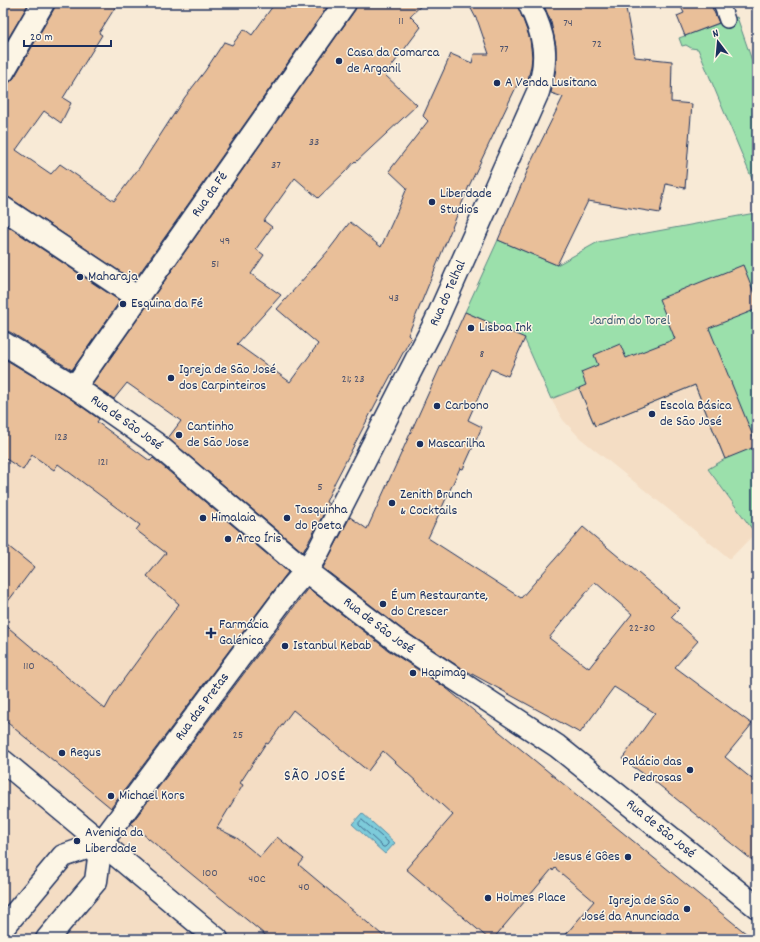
<svg xmlns="http://www.w3.org/2000/svg" width="760" height="942" font-family="Dekko,sans-serif">
<rect width="100%" height="100%" fill="#f8ead6"/>
<filter id="ink" filterUnits="userSpaceOnUse"><feTurbulence type="fractalNoise" baseFrequency=".025" numOctaves="2"/><feDisplacementMap in="SourceGraphic" scale="8" xChannelSelector="R" yChannelSelector="G"/><feConvolveMatrix kernelMatrix="1 2 1 2 8 2 1 2 1" color-interpolation-filters="sRGB"/></filter>
<g filter="url(#ink)">
<!-- built -->
<g fill="#f4ddc4">
<path d="M675,339L757,446L708,470L755,533L730,559L580,438L563,420L551,399L586,385Z"/>
<path d="M3,362L64,398L291,581L497,763L514,743L619,829L600,853L698,939H3Z"/>
</g>
<!-- green -->
<g fill="#9be0ab" stroke="#5b8884">
<path d="M737,17L757,75V191L698,49L691,48L686,45L682,46L679,38Z"/>
<path d="M757,207V531L755,533L708,469L725,459L695,385L595,426L579,388L551,399L524,338L465,312L498,240L557,265L598,242L755,213Z"/>
</g>
<!-- water -->
<path fill="#7dcbda" stroke="#568da8" d="M362,813L395,843L385,854L352,824Z"/>
<g fill="none" stroke-linecap="round" stroke-linejoin="round">
<!-- shore -->
<path stroke="#426d90" stroke-width="1" d="M362,820L388,842V844L385,847H383L359,825V823Z"/>
</g>
<!-- building -->
<g fill="#e9bf99" stroke="#1b2f5e" fill-rule="evenodd">
<path d="M3,3H29L3,47Z"/>
<path d="M55,3H118L99,33L102,35L63,98L71,103L61,123L44,111L16,150L51,174L60,164L114,201L139,168L185,97L205,71L224,42L232,45L244,29L252,35L275,3H330L134,281L10,198L3,196V84L9,83L14,78L54,9Z"/>
<path d="M357,3H424L410,16L421,27L385,75L417,105L356,162L355,161L346,171L318,198L295,178L264,221L272,227L256,249L264,255L251,274L281,295L237,344L290,382L318,344L277,309L328,251L350,222L381,247L396,214L407,188L389,171L428,121L423,116L451,54L472,63L474,54H489L478,22L468,3H517L530,39L532,57L531,66L527,84L519,81L469,186L408,335L411,338L376,403L335,482L326,502L329,504L303,552L168,438L181,421L127,383L114,399L92,384L355,10Z"/>
<path d="M543,3H625L635,57L672,61L671,102L692,104L685,188L666,184L660,213L588,201L557,265L498,240L532,160L563,97L551,93L556,69V46L551,22Z"/>
<path d="M679,3H710L719,23L685,36L677,16L684,13Z"/>
<path d="M3,223L120,301L72,370L10,332L3,331Z"/>
<path d="M743,265L757,300V309L709,328L757,446L725,459L695,385L595,426L579,388L586,385L581,372L598,365L594,355L620,344L626,358L675,339L659,299Z"/>
<path d="M465,312L525,338L508,376L491,369L468,420L482,427L463,469L460,468L428,538L521,598L583,527L680,608L671,617L698,641L675,667L752,724L725,757L757,783V864L654,781L622,759L655,713L614,687L580,733L461,668L403,630L323,568L350,517L367,529ZM595,582L632,614L589,668L549,638Z"/>
<path d="M3,358L68,397L99,419L97,422L150,461L153,458L288,572L111,808L3,719V623L105,709L115,691L179,604L147,576L166,553L136,530L140,525L58,464L54,470L32,455L23,470L3,457Z"/>
<path d="M3,542L34,567L3,608Z"/>
<path d="M308,588L388,650L446,688L753,939H562L594,901L555,868L553,871L552,869L493,939H489L406,869L453,815L383,751L368,771L293,710L268,744L266,743L240,783L243,785L217,828L237,838L260,857L277,837L304,859L299,865L387,939H270L131,824Z"/>
</g>
<g fill="none" stroke-linecap="round" stroke-linejoin="round">
<defs>
<path id="lane" d="M721,3L727,20"/>
<g id="street">
<path d="M3,72L43,3"/>
<path d="M3,208L138,298"/>
<path id="s1" d="M3,343L75,387L155,443L306,571L396,640L557,746L757,907"/>
<path id="s2" d="M75,387L345,3"/>
<path d="M3,761L217,939"/>
<path d="M3,928L63,856L101,843"/>
<path id="s3" d="M47,939L96,881L101,843L292,587L306,571L318,552L435,323L538,92C549,57 545,36 529,3"/>
</g>
</defs>
<!-- lane casing -->
<use href="#lane" stroke="#1b2f5e" stroke-width="18"/>
<!-- street casing -->
<use href="#street" stroke="#1b2f5e" stroke-width="25"/>
<!-- lane -->
<use href="#lane" stroke="#fcf5e5" stroke-width="15"/>
<!-- street -->
<use href="#street" stroke="#fcf5e5" stroke-width="22"/>
</g>
</g>
<!-- markers -->
<g fill="#1b2f5e" stroke="#fcf5e5" stroke-width="1.5">
<circle cx="339" cy="61" r="4"/>
<circle cx="497" cy="83" r="4"/>
<circle cx="432" cy="202" r="4"/>
<circle cx="80" cy="277" r="4"/>
<circle cx="123" cy="304" r="4"/>
<circle cx="471" cy="328" r="4"/>
<circle cx="171" cy="378" r="4"/>
<circle cx="437" cy="406" r="4"/>
<circle cx="652" cy="414" r="4"/>
<circle cx="179" cy="435" r="4"/>
<circle cx="420" cy="444" r="4"/>
<circle cx="392" cy="503" r="4"/>
<circle cx="203" cy="518" r="4"/>
<circle cx="287" cy="518" r="4"/>
<circle cx="228" cy="539" r="4"/>
<circle cx="383" cy="604" r="4"/>
<path d="M209 627h4v4h4v4h-4v4h-4v-4h-4v-4h4z"/>
<circle cx="285" cy="646" r="4"/>
<circle cx="413" cy="673" r="4"/>
<circle cx="62" cy="753" r="4"/>
<circle cx="690" cy="770" r="4"/>
<circle cx="111" cy="796" r="4"/>
<circle cx="77" cy="841" r="4"/>
<circle cx="628" cy="857" r="4"/>
<circle cx="488" cy="898" r="4"/>
<circle cx="687" cy="909" r="4"/>
</g>
<g text-anchor="middle" dominant-baseline="central" stroke-width="3" stroke-linejoin="round" paint-order="stroke">
<!-- number labels -->
<g font-size="12" fill="#4e536d">
<text x="401" y="21">11</text>
<text x="568" y="23">74</text>
<text x="597" y="44">72</text>
<text x="504" y="49">77</text>
<text x="314" y="142">33</text>
<text x="276" y="165">37</text>
<text x="225" y="241">49</text>
<text x="215" y="264">51</text>
<text x="394" y="298">43</text>
<text x="482" y="354">8</text>
<text x="353" y="379">21; 23</text>
<text x="61" y="437">123</text>
<text x="103" y="462">121</text>
<text x="320" y="487">5</text>
<text x="642" y="628">22-30</text>
<text x="29" y="666">110</text>
<text x="238" y="735">25</text>
<text x="210" y="873">100</text>
<text x="257" y="879">40C</text>
<text x="304" y="887">40</text>
</g>
<!-- poi labels -->
<g font-size="14" fill="#1b2f5e" stroke="#fcf5e5" text-anchor="start">
<text x="347" y="53">Casa da Comarca<tspan x="347" dy="16">de Arganil</tspan></text>
<text x="505" y="83">A Venda Lusitana</text>
<text x="440" y="194">Liberdade<tspan x="440" dy="16">Studios</tspan></text>
<text x="88" y="277">Maharaja</text>
<text x="131" y="304">Esquina da Fé</text>
<text x="479" y="328">Lisboa Ink</text>
<text x="179" y="370">Igreja de São José<tspan x="179" dy="16">dos Carpinteiros</tspan></text>
<text x="445" y="406">Carbono</text>
<text x="660" y="406">Escola Básica<tspan x="660" dy="16">de São José</tspan></text>
<text x="187" y="427">Cantinho<tspan x="187" dy="16">de São Jose</tspan></text>
<text x="428" y="444">Mascarilha</text>
<text x="400" y="495">Zenith Brunch<tspan x="400" dy="16">&amp; Cocktails</tspan></text>
<text x="295" y="510">Tasquinha<tspan x="295" dy="16">do Poeta</tspan></text>
<text x="211" y="518">Himalaia</text>
<text x="236" y="539">Arco Íris</text>
<text x="391" y="596">É um Restaurante,<tspan x="391" dy="16">do Crescer</tspan></text>
<text x="219" y="625">Farmácia<tspan x="219" dy="16">Galénica</tspan></text>
<text x="293" y="646">Istanbul Kebab</text>
<text x="421" y="673">Hapimag</text>
<text x="70" y="753">Regus</text>
<text x="682" y="762" text-anchor="end">Palácio das<tspan x="682" dy="16">Pedrosas</tspan></text>
<text x="119" y="796">Michael Kors</text>
<text x="85" y="833">Avenida da<tspan x="85" dy="16">Liberdade</tspan></text>
<text x="620" y="857" text-anchor="end">Jesus é Gôes</text>
<text x="496" y="898">Holmes Place</text>
<text x="679" y="901" text-anchor="end">Igreja de São<tspan x="679" dy="16">José da Anunciada</tspan></text>
</g>
<!-- street labels -->
<g font-size="14" fill="#1b2f5e" stroke="#fcf5e5">
<text stroke="none"><textPath href="#s2" startOffset="235">Rua da Fé</textPath></text>
<text stroke="none"><textPath href="#s3" startOffset="767">Rua do Telhal</textPath></text>
<text stroke="none"><textPath href="#s1" startOffset="147">Rua de São José</textPath></text>
<text stroke="none"><textPath href="#s1" startOffset="471">Rua de São José</textPath></text>
<text stroke="none"><textPath href="#s3" startOffset="284">Rua das Pretas</textPath></text>
<text stroke="none"><textPath href="#s1" startOffset="819">Rua de São José</textPath></text>
</g>
<!-- park labels -->
<g font-size="14" fill="#3b5b71" stroke="#fcf5e5">
<text x="630" y="321">Jardim do Torel</text>
</g>
<!-- neighbourhood labels -->
<g font-size="15" letter-spacing="1" fill="#1b2f5e" stroke="#fcf5e5">
<text x="315" y="777">SÃO JOSÉ</text>
</g>
</g>
<!-- margin -->
<rect width="760" height="942" fill="none" stroke="#fcf5e5" stroke-width="16"/>
<rect x="8" y="8" width="744" height="926" fill="none" stroke="#1b2f5e" stroke-width="1.5" filter="url(#ink)"/>
<!-- north arrow -->
<g transform="translate(718 42) rotate(344)" stroke="#fcf5e5" stroke-width="3" paint-order="stroke">
<path d="M0-3L7 15L0 10L-7 15Z" fill="#1b2f5e"/>
<text y="-6" font-size="11" font-weight="bold" text-anchor="middle" fill="#1b2f5e">N</text>
</g>
<!-- scale -->
<path d="M24 40v6h87v-6" fill="none" stroke="#1b2f5e" stroke-width="2"/>
<text x="30" y="40" font-size="12" fill="#1b2f5e" stroke="#fcf5e5" stroke-width="3" paint-order="stroke">20 m</text>
</svg>
